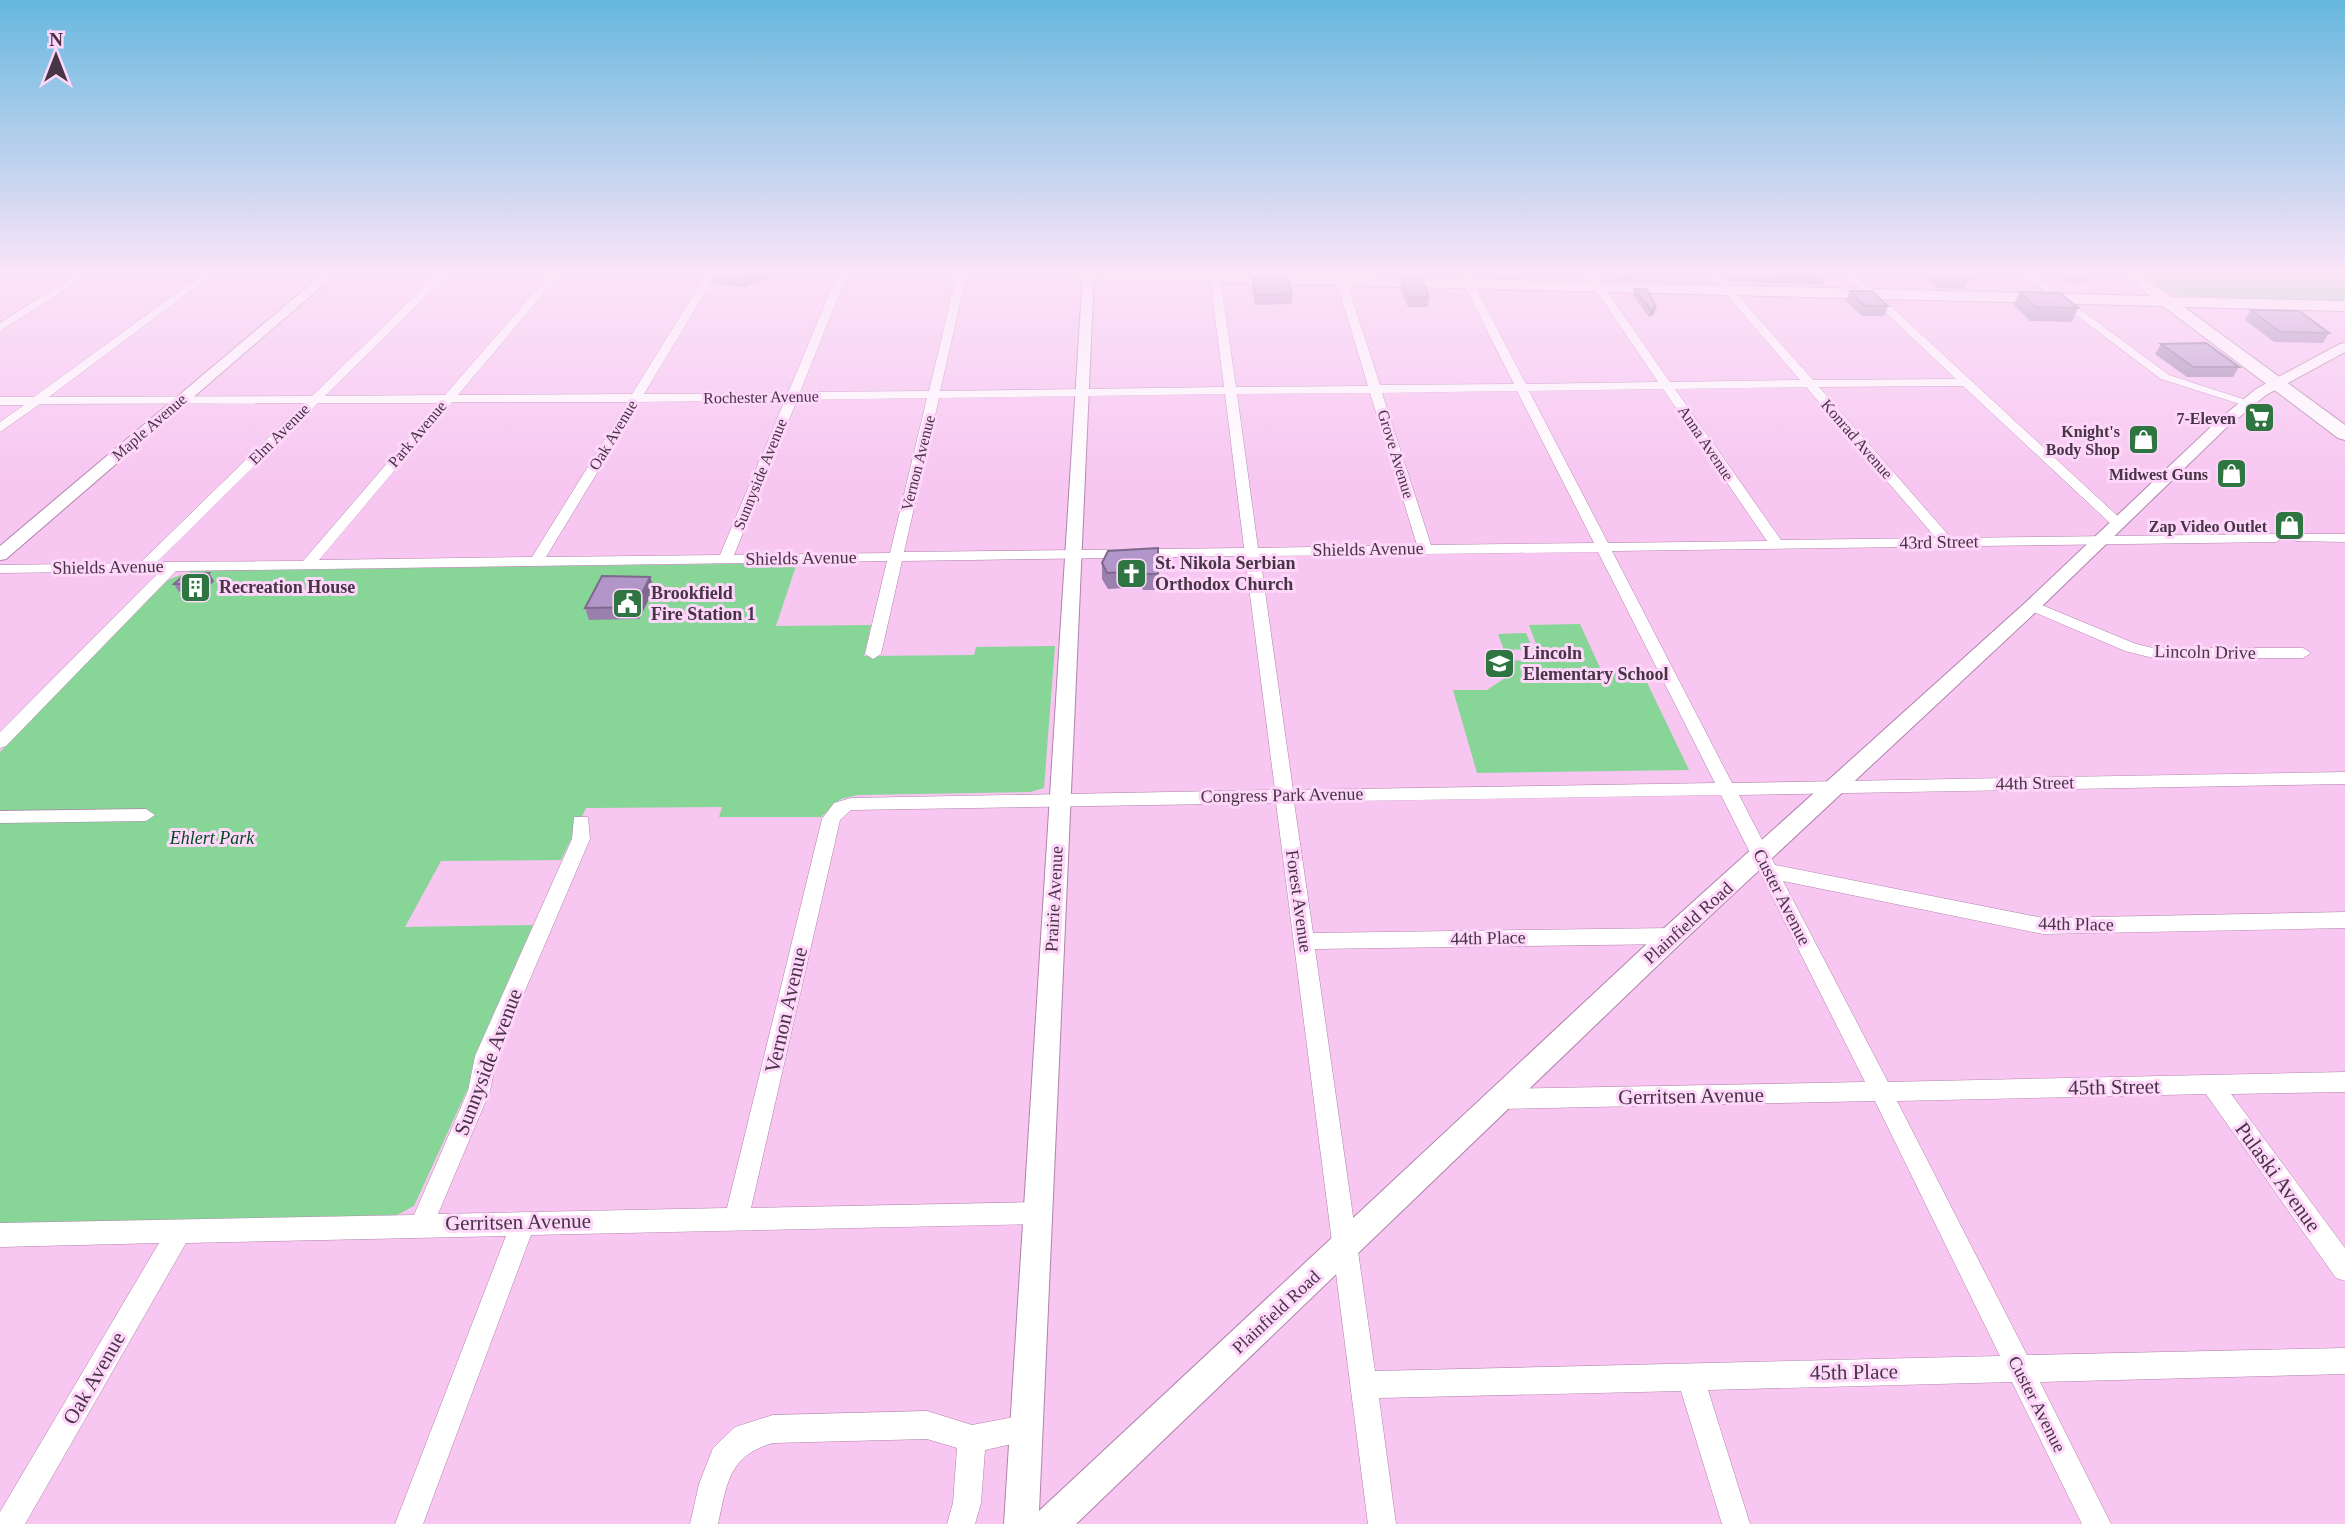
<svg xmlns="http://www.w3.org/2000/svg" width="2345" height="1524" font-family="Georgia,serif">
<rect width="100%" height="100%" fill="#f7c6f1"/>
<!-- green -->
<g fill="#87d597">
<path d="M2142,273H2345V301L2183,296L2168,292Z"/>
<path d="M797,563L776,626L871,625L864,656L974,655L976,647L1055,646L1044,788L1030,792L858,795L841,799L821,817H719L722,807L586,808L561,860L441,861L405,927L533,925L475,1055L468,1088L414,1206L397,1215L0,1225V752L168,580L191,571Z"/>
<path d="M1580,624L1601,670H1641L1689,770L1477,773L1453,690H1487L1505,678L1499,661L1542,660L1529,625Z"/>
<path d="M1526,633L1533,649L1504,650L1498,634Z"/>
</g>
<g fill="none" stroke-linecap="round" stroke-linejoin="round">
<defs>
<g id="minor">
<path d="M79,273H91L0,331V323Z"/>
<path d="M204,273H215L49,397L312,396L438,273H449L325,396L445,395L551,273H561L458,395L632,394L707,273H717L644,394L788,393L838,273H848L800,392L929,391L957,273H967L940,391L1224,387L1210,277L1215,274L1220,277L1236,387L1368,386L1336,280L1341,277L1346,280L1380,385L1514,384L1458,273H1468L1526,384L1658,382L1584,273H1594L1670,382L1800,380L1708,273H1718L1813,380L1956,379L1844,273H1855L2124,522L2117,526L2112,525L1963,386L1819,387L1951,538L2276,534L2283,538L2276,542L1612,551L1732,783L2345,772V784L1739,795L1775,865L2043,918L2345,912V928L2043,934L1783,881L1888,1082L2345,1072V1092L2231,1094L2345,1248V1281L2336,1278L2206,1094L1897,1101L2027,1355L2345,1348V1374L2040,1382L2111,1524H2082L2012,1382L1708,1390L1750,1524H1722L1681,1391L1379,1398L1396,1524H1368L1276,803L851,810L840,820L751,1208L1036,1202L1045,1205L1048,1213L1045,1221L1036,1224L531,1235L423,1524H395L506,1236L186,1243L25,1524H0V1512L159,1243L0,1247V1223L414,1215L468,1091L475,1056L572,839L574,817H588L590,839L497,1056L490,1091L438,1214L727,1208L822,819L834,803L851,798L1275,790L1245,556L902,561L881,654L873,659L865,654L887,561L176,571L6,746L0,748V732L160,571L0,573V565L140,563L304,403L40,404L0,432V422L24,405H0V397H34ZM1806,387L1936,538L1781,540L1675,389ZM1663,389L1767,541L1608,543L1529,391ZM1517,391L1594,543L1431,545L1382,393ZM1370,393L1417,545L1258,548L1237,394ZM1225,394L1244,548L904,552L939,398ZM927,398L890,553L734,555L797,400ZM785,400L720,555L546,557L640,402ZM452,402H628L532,557L319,560ZM318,403H439L303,561L157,562ZM1598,552L1715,783L1293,790L1260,556ZM1721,795L1865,1082L1500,1089L1492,1092L1489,1099L1492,1106L1500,1109L1875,1101L2000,1356L1375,1371L1315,949L1672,944L1679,941L1682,936L1679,931L1672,928L1313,933L1294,802Z"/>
<path d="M2020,273H2031L2169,375L2252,402L2246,406L2161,379Z"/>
<path d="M2300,534H2345V542L2295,541V535Z"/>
<path d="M2032,601L2136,644L2153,648H2303L2311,653L2303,658H2153L2125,651L2027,609L2024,606Z"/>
<path d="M146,809L155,815L146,821L0,823V811Z"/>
<path d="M927,1411L972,1425L1025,1415L1035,1419L1039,1429L1035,1439L985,1450L981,1503L975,1524H947L953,1503L957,1448L927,1439L773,1443C728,1456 727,1484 718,1524H690L699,1484L713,1448L735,1427L773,1415Z"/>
</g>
<g id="tertiary">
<path d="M324,273H337L6,559L0,560V546Z"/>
<path d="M1083,273L1094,274L1039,1511L1663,929L2026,602L2216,422L2256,389L2340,344L2345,343V352L2266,395L2226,428L2038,610L1681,943L1076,1524H1004Z"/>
</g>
<path id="primary" d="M1049,273H1228L2150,296L2121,273H2138L2171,297L2345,301V311L2184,307L2345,425V440L2338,438L2163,306L1057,278Z"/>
</defs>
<!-- minor casing -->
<use href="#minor" stroke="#b083ab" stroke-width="1"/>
<!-- tertiary casing -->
<use href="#tertiary" stroke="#b083ab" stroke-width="2"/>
<!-- primary casing -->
<use href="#primary" stroke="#b083ab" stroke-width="2"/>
<!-- minor -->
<use href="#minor" fill="#fff" fill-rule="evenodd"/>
<!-- tertiary -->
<use href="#tertiary" fill="#fff" fill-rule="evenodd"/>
<!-- primary -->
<use href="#primary" fill="#fff" fill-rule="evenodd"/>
</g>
<!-- wall -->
<g fill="#9a81ad">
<path d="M357,273H385L383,274H358Z"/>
<path d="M711,273H770L771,277L744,287L713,284Z"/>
<path d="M1610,273H1638L1639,275L1637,281L1622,280L1613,279Z"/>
<path d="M1724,273H1822L1825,276L1822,285L1731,281Z"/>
<path d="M1923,273H1963L1969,279L1965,289L1937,288Z"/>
<path d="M2054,273H2091L2086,282H2067Z"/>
<path d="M1253,278L1292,294V304L1255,305L1252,287Z"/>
<path d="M1402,279L1429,297L1428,307H1408L1400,289Z"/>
<path d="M1634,289L1656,307L1654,314L1649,317L1633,295Z"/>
<path d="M1850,291L1888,306L1884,316H1862L1846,301Z"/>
<path d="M2019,292L2078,308L2072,322L2030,321L2014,305Z"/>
<path d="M2251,310L2329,333L2323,343L2274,342L2245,320Z"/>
<path d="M2161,344L2239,367L2233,377H2187L2155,354Z"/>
<path d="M1158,548V590H1143L1142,587L1108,589L1102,579V563Z"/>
<path d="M650,577L654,589L639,619L589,620L585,608Z"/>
<path d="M214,581L204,592H179L174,584Z"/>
</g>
<!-- shaded-wall -->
<g fill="#7d698d">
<path d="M741,273H770L771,277L744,287Z"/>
<path d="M1656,307L1654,314L1649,317L1651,310Z"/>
<path d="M209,573L214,581L204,592L199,584Z"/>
<path d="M650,577L654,589L639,619L635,607Z"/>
</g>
<!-- building -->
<g fill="#b396c9" stroke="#7d698d" stroke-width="2">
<path d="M1614,273H1638L1639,275L1623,274Z"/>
<path d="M1741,273H1822L1825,276Z"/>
<path d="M1935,273H1963L1969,279L1941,278Z"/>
<path d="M1287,277L1292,294L1256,295L1253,278Z"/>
<path d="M1402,279L1422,280L1429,297H1409Z"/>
<path d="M1634,289H1647L1656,307L1651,310Z"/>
<path d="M1850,291H1872L1888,306H1865Z"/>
<path d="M2019,292L2060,293L2078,308L2036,307Z"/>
<path d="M2251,310L2299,311L2329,333L2280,332Z"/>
<path d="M2206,343L2239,367H2193L2161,344Z"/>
<path d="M1158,548V574H1143L1142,571L1107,573L1102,563L1108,551Z"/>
<path d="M209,573L199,584H174L185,574Z"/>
<path d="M602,576L650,577L635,607L585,608Z"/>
</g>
<!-- sky -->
<linearGradient id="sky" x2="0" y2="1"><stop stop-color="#66b7de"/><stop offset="0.56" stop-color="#fbe5f9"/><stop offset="1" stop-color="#fbe5f9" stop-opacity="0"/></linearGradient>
<rect width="2345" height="486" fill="url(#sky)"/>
<!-- icons -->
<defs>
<symbol id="supermarket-square" viewBox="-11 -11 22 22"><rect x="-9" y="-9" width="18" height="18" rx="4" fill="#2e7542" stroke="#fed7fa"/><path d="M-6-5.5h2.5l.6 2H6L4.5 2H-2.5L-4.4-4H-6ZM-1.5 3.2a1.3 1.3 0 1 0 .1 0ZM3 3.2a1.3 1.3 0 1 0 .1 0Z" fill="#fff"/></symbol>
<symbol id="shop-square" viewBox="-11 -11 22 22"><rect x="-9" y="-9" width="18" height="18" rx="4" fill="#2e7542" stroke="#fed7fa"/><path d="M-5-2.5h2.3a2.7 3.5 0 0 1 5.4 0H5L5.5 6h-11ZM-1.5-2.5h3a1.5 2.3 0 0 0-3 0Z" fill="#fff"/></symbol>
<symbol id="church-square" viewBox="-11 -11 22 22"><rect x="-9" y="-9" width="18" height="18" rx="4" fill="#2e7542" stroke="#fed7fa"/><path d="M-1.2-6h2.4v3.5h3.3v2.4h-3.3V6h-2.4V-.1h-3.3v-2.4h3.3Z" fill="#fff"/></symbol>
<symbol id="building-square" viewBox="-11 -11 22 22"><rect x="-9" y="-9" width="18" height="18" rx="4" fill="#2e7542" stroke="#fed7fa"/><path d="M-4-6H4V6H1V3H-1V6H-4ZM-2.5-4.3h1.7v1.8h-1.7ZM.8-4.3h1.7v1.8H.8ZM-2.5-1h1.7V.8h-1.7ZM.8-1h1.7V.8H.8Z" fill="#fff"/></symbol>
<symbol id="civic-square" viewBox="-11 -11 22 22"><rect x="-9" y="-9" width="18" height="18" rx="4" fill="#2e7542" stroke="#fed7fa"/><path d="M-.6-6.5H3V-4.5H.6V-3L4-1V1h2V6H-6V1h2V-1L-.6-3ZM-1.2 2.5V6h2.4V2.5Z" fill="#fff"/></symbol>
<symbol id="school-square" viewBox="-11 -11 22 22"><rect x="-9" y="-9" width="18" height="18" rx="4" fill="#2e7542" stroke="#fed7fa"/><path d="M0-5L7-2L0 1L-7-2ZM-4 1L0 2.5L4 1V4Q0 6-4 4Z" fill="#fff"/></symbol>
</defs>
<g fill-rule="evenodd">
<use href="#supermarket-square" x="2242" y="400" width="35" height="35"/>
<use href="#shop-square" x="2126" y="422" width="35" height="35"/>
<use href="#shop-square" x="2214" y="456" width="35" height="35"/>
<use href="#shop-square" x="2272" y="508" width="35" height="35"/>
<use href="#church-square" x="1114" y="556" width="35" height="35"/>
<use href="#building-square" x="178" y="570" width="35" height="35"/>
<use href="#civic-square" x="610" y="586" width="35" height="35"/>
<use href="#school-square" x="1482" y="646" width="35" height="35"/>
</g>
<g text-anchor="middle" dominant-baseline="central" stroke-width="6" stroke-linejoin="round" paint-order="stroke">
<!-- far-street labels -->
<g font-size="16" fill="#473445" stroke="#fed7fa">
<text transform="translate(761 397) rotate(-1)">Rochester Avenue</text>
<text transform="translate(149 427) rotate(-41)">Maple Avenue</text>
<text transform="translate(279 434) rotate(-45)">Elm Avenue</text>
<text transform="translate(417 434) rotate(-50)">Park Avenue</text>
<text transform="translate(613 435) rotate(-59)">Oak Avenue</text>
<text transform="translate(1857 439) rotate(49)">Konrad Avenue</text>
<text transform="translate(1706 443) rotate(56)">Anna Avenue</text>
<text transform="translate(1396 454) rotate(73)">Grove Avenue</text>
<text transform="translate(918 463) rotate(-76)">Vernon Avenue</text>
<text transform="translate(760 474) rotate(-68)">Sunnyside Avenue</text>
</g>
<!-- far-poi labels -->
<g font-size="16" font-weight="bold" fill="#473445" stroke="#fed7fa" text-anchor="end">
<text x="2236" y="418">7-Eleven</text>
<text x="2120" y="431">Knight's<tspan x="2120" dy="18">Body Shop</tspan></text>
<text x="2208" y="474">Midwest Guns</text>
<text x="2267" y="526">Zap Video Outlet</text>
</g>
<!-- street labels -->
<g font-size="18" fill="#473445" stroke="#fed7fa">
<text transform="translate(1939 542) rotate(-1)">43rd Street</text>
<text transform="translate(1368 549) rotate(-1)">Shields Avenue</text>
<text transform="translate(801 558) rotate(-1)">Shields Avenue</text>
<text transform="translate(108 567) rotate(-1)">Shields Avenue</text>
<text transform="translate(2205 652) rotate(1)">Lincoln Drive</text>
<text transform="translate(2035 783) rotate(-1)">44th Street</text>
<text transform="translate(1282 795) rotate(-1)">Congress Park Avenue</text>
<text transform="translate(1782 897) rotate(63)">Custer Avenue</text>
<text transform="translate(1054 899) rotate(-87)">Prairie Avenue</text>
<text transform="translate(1299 901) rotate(82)">Forest Avenue</text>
<text transform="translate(1688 923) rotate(-42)">Plainfield Road</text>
<text transform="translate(2076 924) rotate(1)">44th Place</text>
<text transform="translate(1488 938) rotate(-1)">44th Place</text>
<text transform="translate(1276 1312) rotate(-43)">Plainfield Road</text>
<text transform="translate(2037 1404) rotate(63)">Custer Avenue</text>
</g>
<!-- poi labels -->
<g font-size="18" font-weight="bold" fill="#473445" stroke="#fed7fa" text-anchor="start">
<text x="1155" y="563">St. Nikola Serbian<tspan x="1155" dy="21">Orthodox Church</tspan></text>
<text x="219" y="587">Recreation House</text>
<text x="651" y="593">Brookfield<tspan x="651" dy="21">Fire Station 1</tspan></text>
<text x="1523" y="653">Lincoln<tspan x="1523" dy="21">Elementary School</tspan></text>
</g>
<!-- park labels -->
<g font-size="18" font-style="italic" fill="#00491c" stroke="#fed7fa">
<text x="212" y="838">Ehlert Park</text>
</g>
<!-- near-street labels -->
<g font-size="21" fill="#473445" stroke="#fed7fa">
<text transform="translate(786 1010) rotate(-77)">Vernon Avenue</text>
<text transform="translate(488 1062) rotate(-69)">Sunnyside Avenue</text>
<text transform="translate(2114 1087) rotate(-1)">45th Street</text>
<text transform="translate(1691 1096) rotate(-1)">Gerritsen Avenue</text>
<text transform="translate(2278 1177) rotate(54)">Pulaski Avenue</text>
<text transform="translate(518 1222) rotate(-1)">Gerritsen Avenue</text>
<text transform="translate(1854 1372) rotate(-1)">45th Place</text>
<text transform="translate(94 1378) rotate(-60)">Oak Avenue</text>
</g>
</g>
<!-- north arrow -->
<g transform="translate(56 56)" stroke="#fed7fa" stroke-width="5" paint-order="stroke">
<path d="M0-5L12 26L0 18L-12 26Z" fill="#473445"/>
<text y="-10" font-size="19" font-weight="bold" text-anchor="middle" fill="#473445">N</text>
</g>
</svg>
